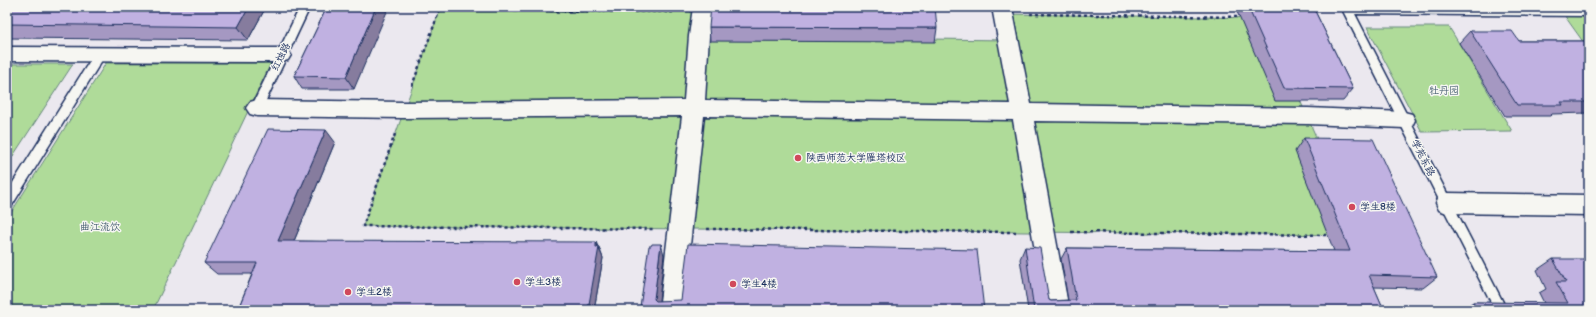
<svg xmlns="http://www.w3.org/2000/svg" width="1596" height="317" font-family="'Balsamiq Sans','LXGW WenKai TC',sans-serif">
<rect width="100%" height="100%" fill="#ebe8ef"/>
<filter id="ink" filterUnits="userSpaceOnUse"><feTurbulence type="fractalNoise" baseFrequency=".025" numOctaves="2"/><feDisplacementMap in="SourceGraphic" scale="8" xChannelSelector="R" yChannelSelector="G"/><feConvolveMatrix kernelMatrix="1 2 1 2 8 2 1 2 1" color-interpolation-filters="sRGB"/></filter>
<g filter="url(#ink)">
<!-- green -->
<g fill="#afdb99" stroke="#65857c">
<path d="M440,9L702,12L699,36L1007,40L1003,14L1264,18L1359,235L363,226Z"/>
<path d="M1564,15H1589V50Z"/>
<path d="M1367,27H1449L1512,131L1422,132Z"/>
<path d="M106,63H271L153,310H7V219Z"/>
<path d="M7,64H73L7,165Z"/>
</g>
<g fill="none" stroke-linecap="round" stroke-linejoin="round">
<defs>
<g id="lane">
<path d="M300,7H310L261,111L257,112L253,111L251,108Z"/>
<path d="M1341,7L1589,8V16L1355,14L1507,310H1495Z"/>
<path d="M100,50L104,51L105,54L104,57L11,207L7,208V192L96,51Z"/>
</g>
<g id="street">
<path d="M693,7H713L709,36L705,100L1010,104L992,7H1012L1031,104L1308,108L1404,112L1412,114L1415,120L1412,126L1404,128L1308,124L1034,121L1069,310H1045L1013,120L704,116L683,310H659L682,116L403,118L257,116L250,114L246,108L250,102L257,100L403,102L684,100L689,36Z"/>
<path d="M7,47L281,48L288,50L291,55L288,60L281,62L7,61Z"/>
<path d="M1447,193L1589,195V215L1447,213L1439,210L1436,203L1439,196Z"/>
</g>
</defs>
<!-- lane casing -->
<use href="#lane" stroke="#1b2f5e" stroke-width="3"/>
<!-- street casing -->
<use href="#street" stroke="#1b2f5e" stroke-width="3"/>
<!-- path -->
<g stroke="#1b2f5e" stroke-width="2.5" stroke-dasharray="3 3" stroke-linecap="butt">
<path d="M1030,14L1242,17"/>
<path d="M412,86L440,9L676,12"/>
<path d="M395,134L363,226L654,229"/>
<path d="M707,229L1016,232"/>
<path d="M1071,232L1330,235"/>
</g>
<!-- lane -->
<use href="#lane" fill="#f6f6f2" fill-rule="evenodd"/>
<!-- street -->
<use href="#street" fill="#f6f6f2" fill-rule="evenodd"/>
</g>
<!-- wall -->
<g fill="#a598c2" stroke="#1b2f5e">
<path d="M7,7H266L248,40L7,38Z"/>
<path d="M327,7L354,89H302L294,76Z"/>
<path d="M1235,7H1313L1353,89L1343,101H1275Z"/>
<path d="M709,27L937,28L935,42L710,41Z"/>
<path d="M1470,31L1519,41H1589V111L1586,113L1552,114L1550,116H1505L1459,43Z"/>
<path d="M1304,138L1437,277L1423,288L1374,287L1384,310H1028L1020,259L1025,247L1049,300L1051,301L1068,300L1061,259L1067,248L1334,251L1295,151Z"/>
<path d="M335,142L294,241L599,247L603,258L594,310H239L238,309L252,274H217L204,263Z"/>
<path d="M651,246L664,255L659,301L984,310H641L640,307Z"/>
<path d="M1553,259L1589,310H1462L1473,302L1544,303L1539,293L1546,289L1537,270Z"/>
</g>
<!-- shaded-wall -->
<g fill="#867c9e" stroke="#1b2f5e">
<path d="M249,7H266L248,40L238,27Z"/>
<path d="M376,7H389L354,89L346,77Z"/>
<path d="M326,130L335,142L289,253L278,241Z"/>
<path d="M596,242L603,258L594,310H588Z"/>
<path d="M661,244L664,255L658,310L654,299Z"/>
</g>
<!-- building -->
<g fill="#c0b1e1" stroke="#1b2f5e">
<path d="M7,7H249L238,27L7,24Z"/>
<path d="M327,7H376L346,77L294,76Z"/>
<path d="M711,7H935L937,28L709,27Z"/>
<path d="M1248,7H1313L1353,89L1284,88Z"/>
<path d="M1470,31H1512L1519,41H1589V102H1561L1563,105H1517Z"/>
<path d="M268,129L326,130L278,241L596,242V247H599L588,310L238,309L257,263H204Z"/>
<path d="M1304,138L1373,139L1437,277L1369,275L1384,310H1034L1025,247L1040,248L1049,300L1051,301L1076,300L1067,248L1350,251Z"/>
<path d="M652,244H661L654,299L656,301L681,300L688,244L977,250L984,310H643V307H640L649,246H651Z"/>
<path d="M1553,259H1589V310H1477L1473,302L1568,303L1556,282H1566Z"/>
</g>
</g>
<!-- markers -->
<g fill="#d1495b" stroke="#f6f6f2" stroke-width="1.5">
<circle cx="798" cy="158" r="4"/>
<circle cx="1352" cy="207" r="4"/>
<circle cx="517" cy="282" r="4"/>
<circle cx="733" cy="284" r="4"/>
<circle cx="348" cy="292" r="4"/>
</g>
<g text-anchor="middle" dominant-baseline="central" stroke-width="3" stroke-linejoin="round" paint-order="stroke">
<!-- street labels -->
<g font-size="10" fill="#1b2f5e" stroke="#f6f6f2">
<text transform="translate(281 57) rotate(-64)">红烛路</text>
<text transform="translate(1423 158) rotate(63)">学苑东路</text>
</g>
<!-- park labels -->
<g font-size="10" fill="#405a6d" stroke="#f6f6f2">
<text x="1444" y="91">牡丹园</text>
<text x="100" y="227">曲江流饮</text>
</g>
<!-- poi labels -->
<g font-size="10" fill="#1b2f5e" stroke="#f6f6f2" text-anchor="start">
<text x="806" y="158">陕西师范大学雁塔校区</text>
<text x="1360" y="207">学生8楼</text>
<text x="525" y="282">学生3楼</text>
<text x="741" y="284">学生4楼</text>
<text x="356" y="292">学生2楼</text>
</g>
</g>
<!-- margin -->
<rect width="1596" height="317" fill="none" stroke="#f6f6f2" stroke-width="24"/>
<rect x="12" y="12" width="1572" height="293" fill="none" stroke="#1b2f5e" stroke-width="1.5" filter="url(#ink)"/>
</svg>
